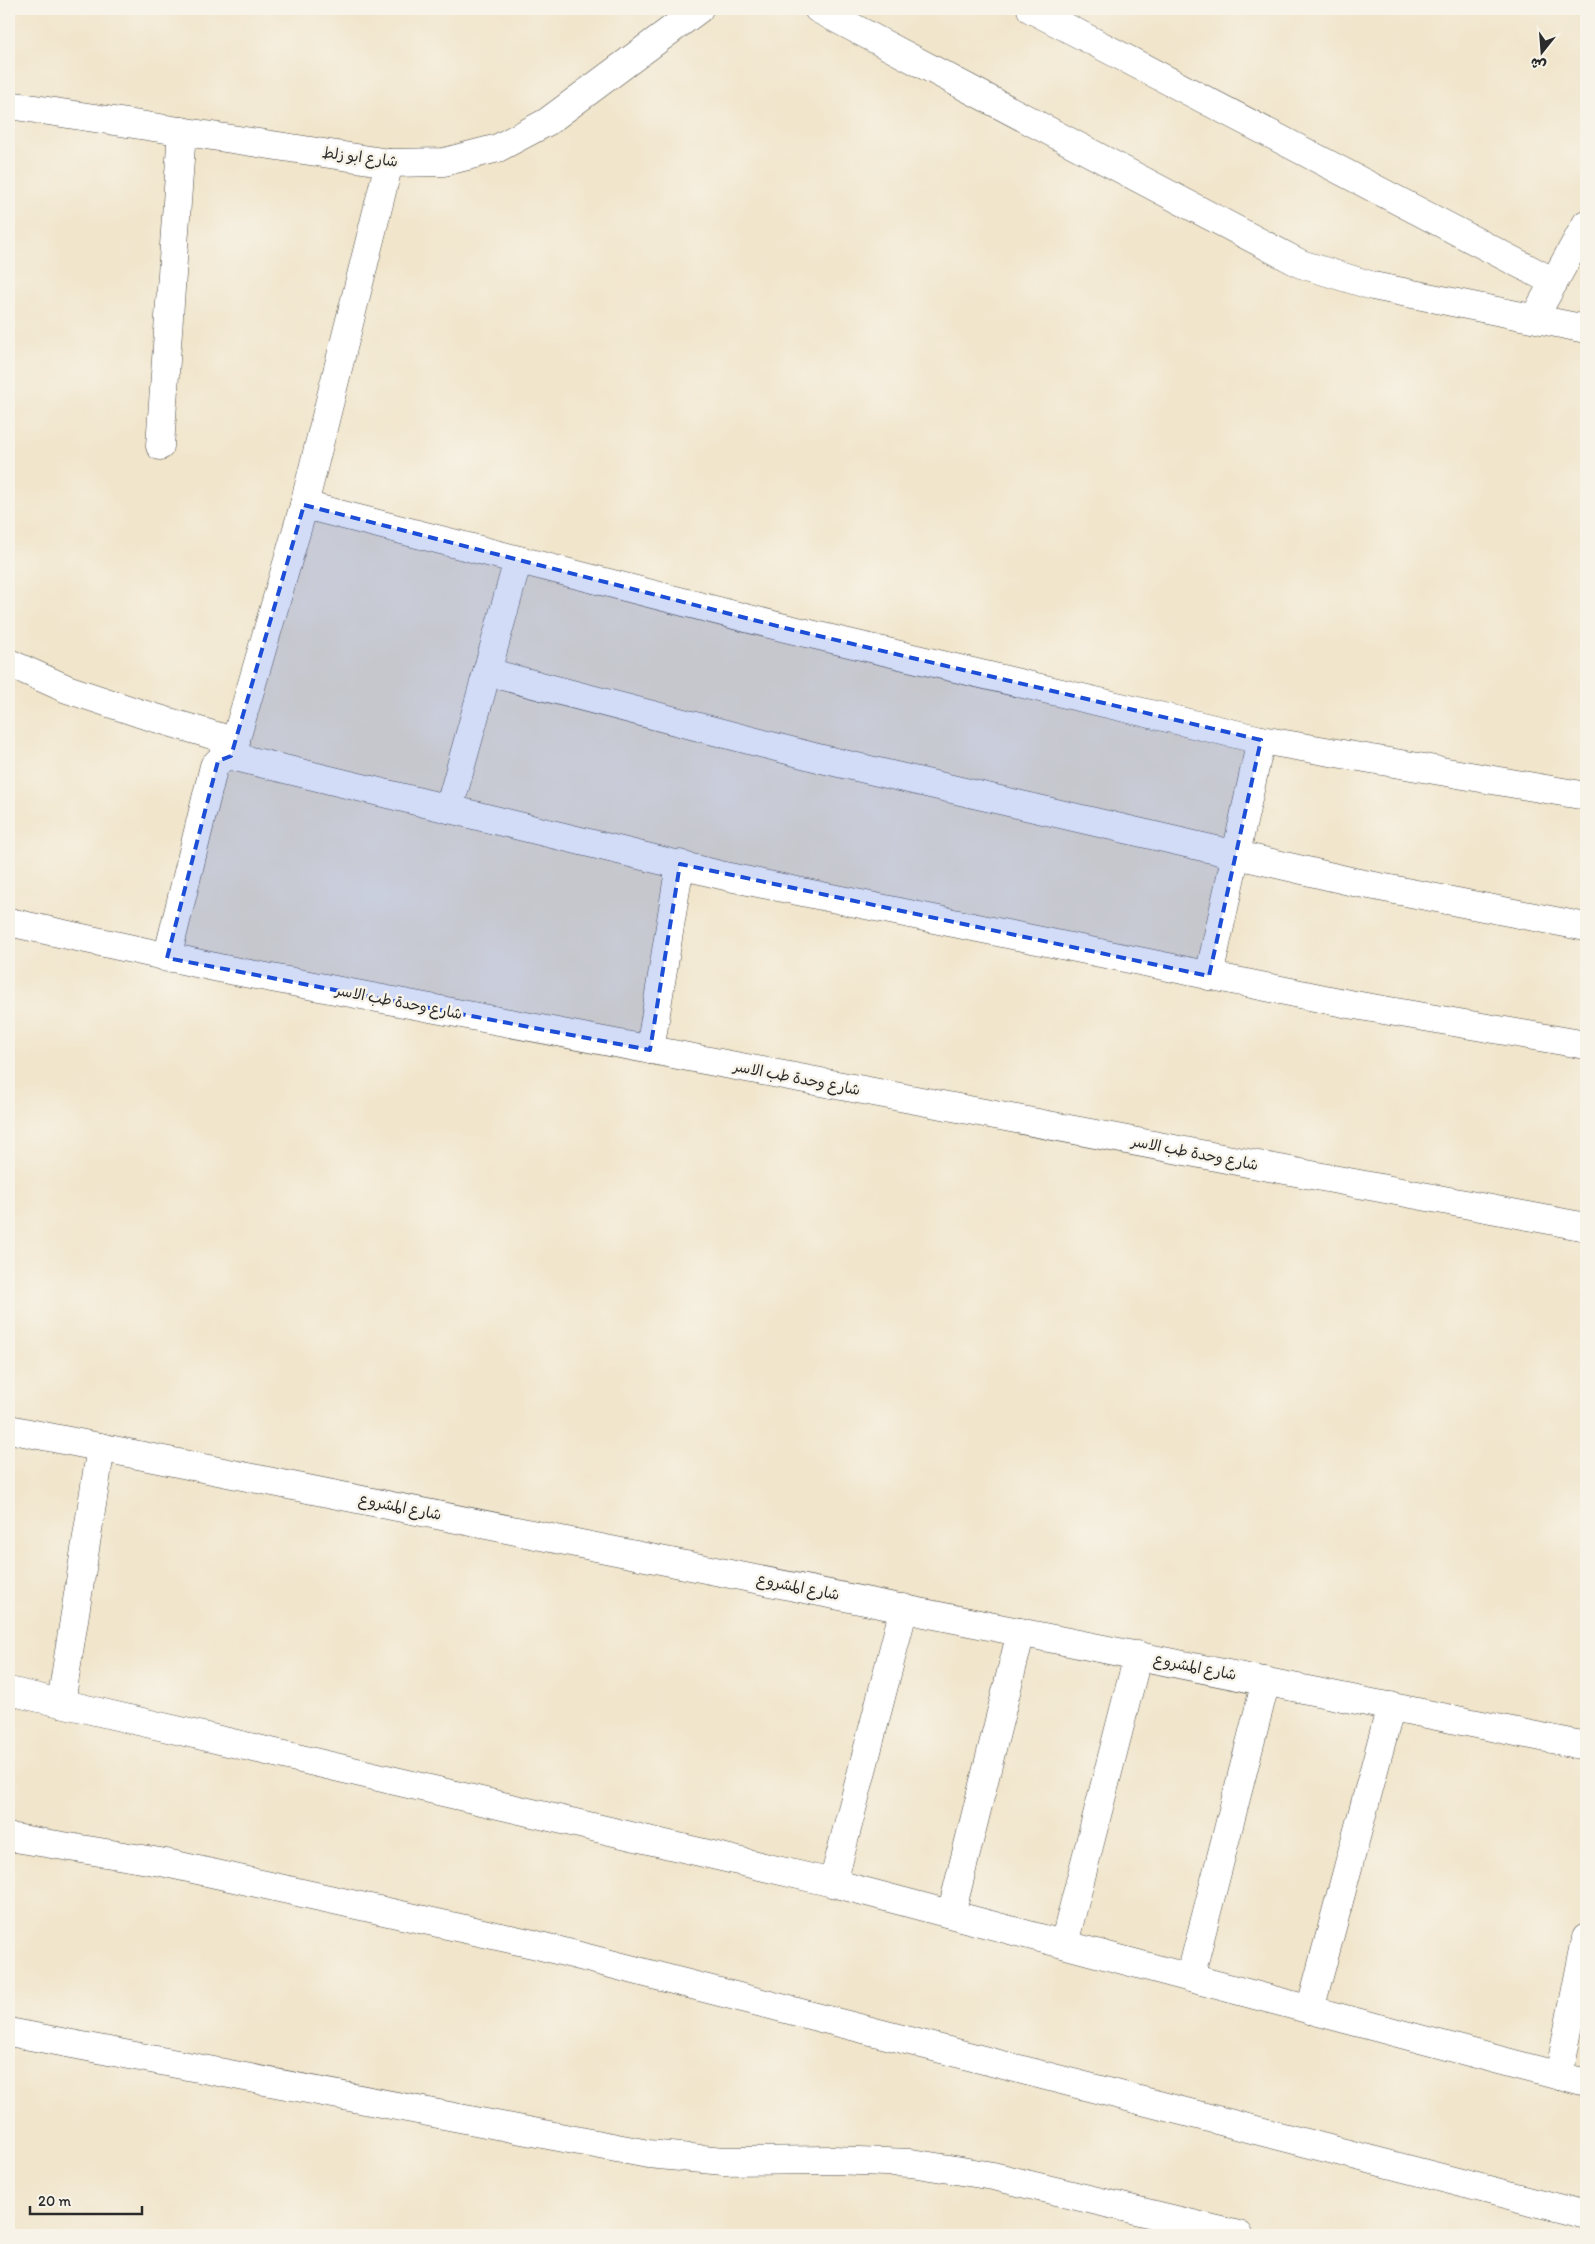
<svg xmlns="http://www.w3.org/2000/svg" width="1595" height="2244" font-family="Itim,'Playpen Sans Arabic',sans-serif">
<rect width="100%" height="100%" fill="#f7f3e8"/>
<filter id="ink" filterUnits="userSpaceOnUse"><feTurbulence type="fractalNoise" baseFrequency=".02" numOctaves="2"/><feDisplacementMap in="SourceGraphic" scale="10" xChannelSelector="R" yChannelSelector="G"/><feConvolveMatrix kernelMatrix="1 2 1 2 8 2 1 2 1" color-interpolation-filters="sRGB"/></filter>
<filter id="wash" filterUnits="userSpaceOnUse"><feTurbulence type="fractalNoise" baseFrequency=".0096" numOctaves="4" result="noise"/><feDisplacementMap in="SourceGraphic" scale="20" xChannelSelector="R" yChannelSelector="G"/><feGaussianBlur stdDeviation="1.12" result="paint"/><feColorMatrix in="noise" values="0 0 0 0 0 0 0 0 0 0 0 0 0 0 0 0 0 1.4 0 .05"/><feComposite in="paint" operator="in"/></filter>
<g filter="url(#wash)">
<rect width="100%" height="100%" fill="#f1e5cb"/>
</g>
<g filter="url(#ink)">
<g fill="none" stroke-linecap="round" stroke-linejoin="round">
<defs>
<g id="minor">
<path d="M818,9L1301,264L1373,286L1586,329"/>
<path d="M1031,9L1554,282"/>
<path d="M9,105L389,163L444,162L498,148L547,122L699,9"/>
<path d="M1534,318L1586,224"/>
<path d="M160,446L182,131"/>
<path d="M304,505L785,628L1261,740L1586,796"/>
<path d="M9,663L67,689L139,713L236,742"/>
<path d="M487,672L822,759L1354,882L1586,927"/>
<path d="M231,756L304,505L389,163"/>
<path d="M449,809L518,560"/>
<path d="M9,922L219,968L1586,1227"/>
<path d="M167,958L214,766L223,757L231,756L729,877L1349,1004L1586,1045"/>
<path d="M1209,976L1261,740"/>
<path d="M650,1050L680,864"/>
<path d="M9,1429L1586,1746"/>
<path d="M9,1691L833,1883L1586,2083"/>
<path d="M61,1703L101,1447"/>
<path d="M9,1837L166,1863L533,1944L1586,2215"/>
<path d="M833,1883L904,1608"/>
<path d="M951,1914L1021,1632"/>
<path d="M1064,1944L1138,1655"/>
<path d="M1190,1978L1266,1681"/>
<path d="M1310,2010L1391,1706"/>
<path d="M9,2032L648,2154L724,2161L833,2160L911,2163L993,2176L1239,2235"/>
<path d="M1559,2076L1586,1938"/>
</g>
</defs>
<!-- minor casing -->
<use href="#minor" stroke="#494743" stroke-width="29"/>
<!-- minor -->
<use href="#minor" stroke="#fff" stroke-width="28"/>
</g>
</g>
<!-- marked area -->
<path fill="#1d4ed8" fill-opacity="0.2" stroke="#1d4ed8" stroke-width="4" stroke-dasharray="10 6" stroke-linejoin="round" d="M304,505L785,628L1261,740L1209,976L680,864L650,1050L167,958L218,761L231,756Z"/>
<g text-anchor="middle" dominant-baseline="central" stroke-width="5" stroke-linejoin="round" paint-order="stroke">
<!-- street labels -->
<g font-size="15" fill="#2b2b2b" stroke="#f7f3e8">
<text transform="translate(360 157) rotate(7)">شارع ابو زلط</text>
<text transform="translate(399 1002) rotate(11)">شارع وحدة طب الاسر</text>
<text transform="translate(797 1078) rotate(11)">شارع وحدة طب الاسر</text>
<text transform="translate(1195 1153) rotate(11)">شارع وحدة طب الاسر</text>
<text transform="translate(400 1507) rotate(11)">شارع المشروع</text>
<text transform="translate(798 1587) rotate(11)">شارع المشروع</text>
<text transform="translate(1195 1667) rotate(11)">شارع المشروع</text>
</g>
</g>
<!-- margin -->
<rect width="1595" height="2244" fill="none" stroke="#f7f3e8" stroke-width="30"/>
<!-- north arrow -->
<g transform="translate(1542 52) rotate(197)" stroke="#f7f3e8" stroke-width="4" paint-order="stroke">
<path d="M0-4L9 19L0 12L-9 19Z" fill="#2b2b2b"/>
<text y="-8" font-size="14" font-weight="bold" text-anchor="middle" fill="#2b2b2b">ش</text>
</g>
<!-- scale -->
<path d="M30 2206v8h112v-8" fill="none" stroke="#2b2b2b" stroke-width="2.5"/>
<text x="38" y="2206" font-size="15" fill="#2b2b2b" stroke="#f7f3e8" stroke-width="4" paint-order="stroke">20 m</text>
</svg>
